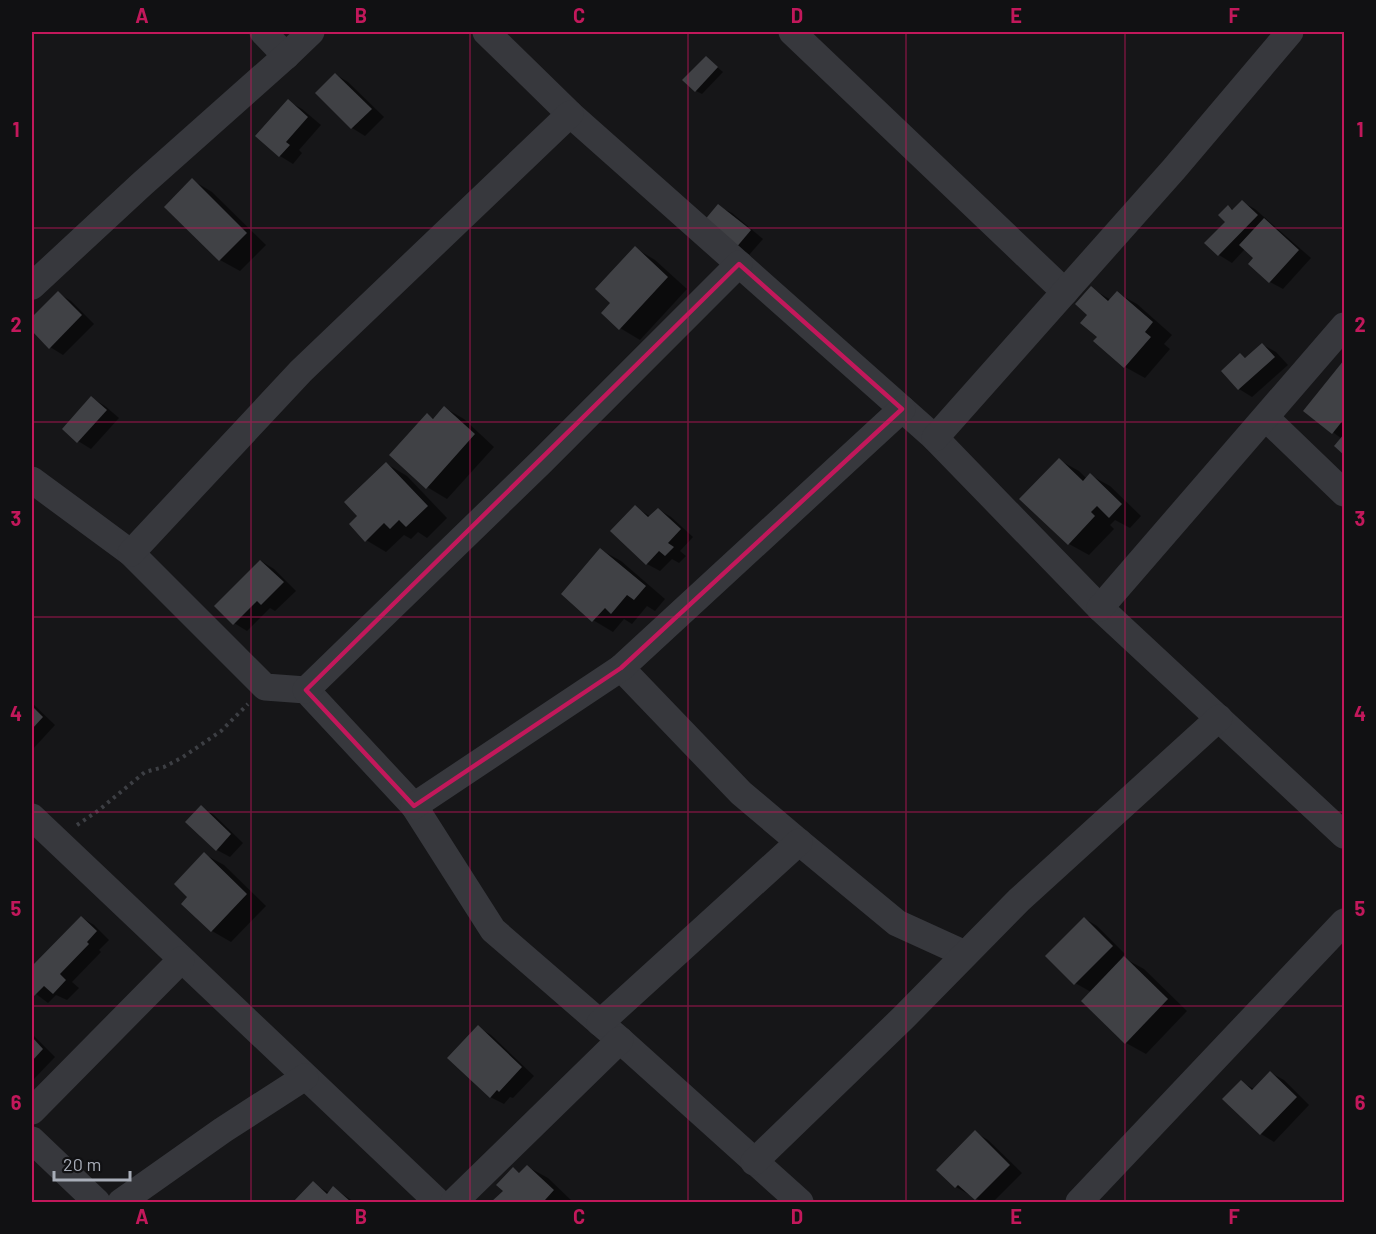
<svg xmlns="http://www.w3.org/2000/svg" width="1376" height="1234" font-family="Barlow,sans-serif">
<rect width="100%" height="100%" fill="#161618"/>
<!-- shadow -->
<g fill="#0007">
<path d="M706,58L723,72L702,94L696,91Z"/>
<path d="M335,74L348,82L384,117L365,136L352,128L317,93Z"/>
<path d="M288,101L302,109L321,125L299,150L302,153L293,164L280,156L257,136Z"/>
<path d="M192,180L212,192L266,245L240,271L220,260Z"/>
<path d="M1242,202L1255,209L1311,258L1283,289L1270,282L1255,258L1245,249L1232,263L1219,255L1206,243L1227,222L1228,207L1234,210Z"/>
<path d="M718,206L732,213L763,239L749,255L736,248Z"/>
<path d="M635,248L655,260L687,289L640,340L620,328L612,303Z"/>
<path d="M1091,288L1111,300L1117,293L1137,304L1172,335L1164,344L1170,349L1145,378L1125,367L1099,337L1089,315Z"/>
<path d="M58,293L71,301L94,324L63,355L50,347L32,328V319Z"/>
<path d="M1263,345L1276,352L1288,365L1252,397L1239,389L1241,355L1247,359Z"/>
<path d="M1344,363V453L1336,446L1342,439L1305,411Z"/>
<path d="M92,398L105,406L119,418L91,449L78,441Z"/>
<path d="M445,408L464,419L494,447L447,499L427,487V415L435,419Z"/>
<path d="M1059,460L1079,471L1087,479L1090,475L1110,486L1141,516L1130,528L1115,520L1110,525L1114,529L1089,555L1069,544Z"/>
<path d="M387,464L407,476L447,518L427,538L418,532L411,539L404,535L386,552L366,540L359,516Z"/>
<path d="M635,507L651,517L658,509L671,517L693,537L680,551L686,556L679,563L672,559L660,571L647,564L612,531Z"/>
<path d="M601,550L621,561L665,599L655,611L647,606L632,624L624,619L613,632L593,620Z"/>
<path d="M261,561L274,569L296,591L275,611L270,608L247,631L234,623Z"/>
<path d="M32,703L55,725L32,750Z"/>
<path d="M201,807L214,815L243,843L230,857L217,850Z"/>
<path d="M204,854L224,865L266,906L231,942L212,931Z"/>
<path d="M81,917L94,925L109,940L99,950L101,952L72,982L79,988L67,1000L56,995L48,1003L32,991V968Z"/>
<path d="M1084,918L1097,926L1125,954L1122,957L1144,969L1187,1011L1146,1054L1126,1043L1091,992L1075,983Z"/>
<path d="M478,1027L491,1035L534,1076L513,1098L510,1097L504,1104L490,1097Z"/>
<path d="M32,1034L55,1057L32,1081Z"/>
<path d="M1271,1073L1284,1080L1309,1105L1274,1142L1261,1134L1224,1099L1241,1082L1254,1089Z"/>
<path d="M975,1132L988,1140L1022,1173L993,1202H982L956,1187Z"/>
<path d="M528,1167L548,1178L573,1202H493L505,1191L513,1169L521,1174Z"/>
<path d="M313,1183L329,1193L334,1188L354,1202H295Z"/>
</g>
<!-- building -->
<g fill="#404145">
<path d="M706,56L718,67L695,92L682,80Z"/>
<path d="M335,73L372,109L351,129L315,93Z"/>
<path d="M288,99L308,117L286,142L290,145L279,157L255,136Z"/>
<path d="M192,178L247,233L219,261L164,207Z"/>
<path d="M1242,200L1258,215L1218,256L1204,243L1225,222L1218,215L1228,205L1232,210Z"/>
<path d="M718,204L751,230L735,249L703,222Z"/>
<path d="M1264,218L1299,250L1269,283L1248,264L1253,258L1239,245Z"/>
<path d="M635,246L668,277L619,330L601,313L610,303L595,289Z"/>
<path d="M1091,286L1108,301L1117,291L1153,322L1145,332L1151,337L1124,368L1093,341L1097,337L1080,323L1087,315L1075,304Z"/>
<path d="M58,291L82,315L49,349L32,331V317Z"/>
<path d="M1262,343L1275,357L1238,390L1221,371L1240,353L1245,358Z"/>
<path d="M1344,360V419L1332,434L1303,411Z"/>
<path d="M91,396L107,410L77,443L62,429Z"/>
<path d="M444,406L475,434L426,489L389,455L427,413L433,419Z"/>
<path d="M1344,434V455L1334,446Z"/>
<path d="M1059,458L1083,481L1090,473L1122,504L1109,518L1097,506L1091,512L1095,516L1068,545L1019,499Z"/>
<path d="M386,462L428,506L406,527L399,520L390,529L384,523L365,542L349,524L357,516L344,502Z"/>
<path d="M635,505L648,517L658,508L681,529L668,543L674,547L665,556L659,551L646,565L610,531Z"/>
<path d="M600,548L646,586L634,600L627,595L611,614L605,608L592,622L561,594Z"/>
<path d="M260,560L284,582L261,605L257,601L233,625L214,606Z"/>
<path d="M32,706L43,717L32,729Z"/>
<path d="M201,805L231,834L216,851L185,822Z"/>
<path d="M204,852L247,894L211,932L181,904L187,897L174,884Z"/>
<path d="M81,916L97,931L87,942L89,944L60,974L66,980L53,994L44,986L34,996L32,994V966Z"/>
<path d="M1084,917L1113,946L1074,985L1045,956Z"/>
<path d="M1124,956L1168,999L1125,1044L1081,1001Z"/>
<path d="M478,1025L522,1067L499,1092L497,1090L490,1098L447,1058Z"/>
<path d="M32,1037L43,1049L32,1061Z"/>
<path d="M1270,1071L1297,1097L1260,1135L1222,1099L1241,1080L1252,1090Z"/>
<path d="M975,1130L1010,1165L975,1200L958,1185L955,1188L936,1170Z"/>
<path d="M527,1165L554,1190L545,1200L548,1202H491L503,1191L496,1185L513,1167L519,1173Z"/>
<path d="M313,1181L327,1194L333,1186L351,1202H293Z"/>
</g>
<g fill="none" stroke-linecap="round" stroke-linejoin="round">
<!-- path -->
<path stroke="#3d3f44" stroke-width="4" stroke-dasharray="3 4.5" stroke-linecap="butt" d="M77,825L99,810L145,772L164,767L183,757L221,731L248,704"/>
<!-- minor -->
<g stroke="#37383d" stroke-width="27">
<path d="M263,32L286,56"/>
<path d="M486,32L570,114L935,438L1100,608L1344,835"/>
<path d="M792,32L1065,292"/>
<path d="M32,286L142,184L286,56L311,32"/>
<path d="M1266,418L1344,493"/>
<path d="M935,438L1174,169L1290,32"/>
<path d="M32,480L131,553L265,687L306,690L414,806L493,930L620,1040L800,1202"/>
<path d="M131,553L301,371L570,114"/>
<path d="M1100,608L1344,326"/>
<path d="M621,668L741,793L799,842L897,923L965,954"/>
<path d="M306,690L541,462L739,264"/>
<path d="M414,806L621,668L902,409"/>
<path d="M32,817L438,1202"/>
<path d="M600,1023L799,842"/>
<path d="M32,1111L181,960"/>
<path d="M32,1140L97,1202"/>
<path d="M754,1162L904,1017L1019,900L1219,718"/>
<path d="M121,1202L223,1130L305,1077"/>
<path d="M454,1202L620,1040"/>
<path d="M1079,1202L1344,922"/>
</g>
</g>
<!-- marked area -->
<path fill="none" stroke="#c2185b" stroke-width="4.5" stroke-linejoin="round" d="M739,264L902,409L621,668L414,806L306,690Z"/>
<!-- grid -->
<path fill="none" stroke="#c2185b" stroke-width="1.5" stroke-opacity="0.55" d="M251,32V1202M470,32V1202M688,32V1202M906,32V1202M1125,32V1202M32,228H1344M32,422H1344M32,617H1344M32,812H1344M32,1006H1344"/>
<!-- border -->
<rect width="1376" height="1234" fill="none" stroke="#111113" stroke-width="66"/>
<!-- scale -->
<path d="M54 1171v9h76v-9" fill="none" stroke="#a8adb8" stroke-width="3"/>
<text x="63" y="1171" font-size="18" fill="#a8adb8" stroke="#111113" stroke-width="4.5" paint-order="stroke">20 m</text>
<rect x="33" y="33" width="1310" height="1168" fill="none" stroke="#c2185b" stroke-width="2"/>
<g font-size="20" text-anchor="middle" font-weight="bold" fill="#c2185b">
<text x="142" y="23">A</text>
<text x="361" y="23">B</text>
<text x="579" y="23">C</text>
<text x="797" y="23">D</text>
<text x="1016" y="23">E</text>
<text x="1234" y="23">F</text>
<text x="16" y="137">1</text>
<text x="1360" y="137">1</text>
<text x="16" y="332">2</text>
<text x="1360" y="332">2</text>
<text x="16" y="526">3</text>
<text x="1360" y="526">3</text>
<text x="16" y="721">4</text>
<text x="1360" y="721">4</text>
<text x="16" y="916">5</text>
<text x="1360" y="916">5</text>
<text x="16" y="1110">6</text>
<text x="1360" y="1110">6</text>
<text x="142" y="1224">A</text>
<text x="361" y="1224">B</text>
<text x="579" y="1224">C</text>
<text x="797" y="1224">D</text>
<text x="1016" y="1224">E</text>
<text x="1234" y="1224">F</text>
</g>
</svg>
